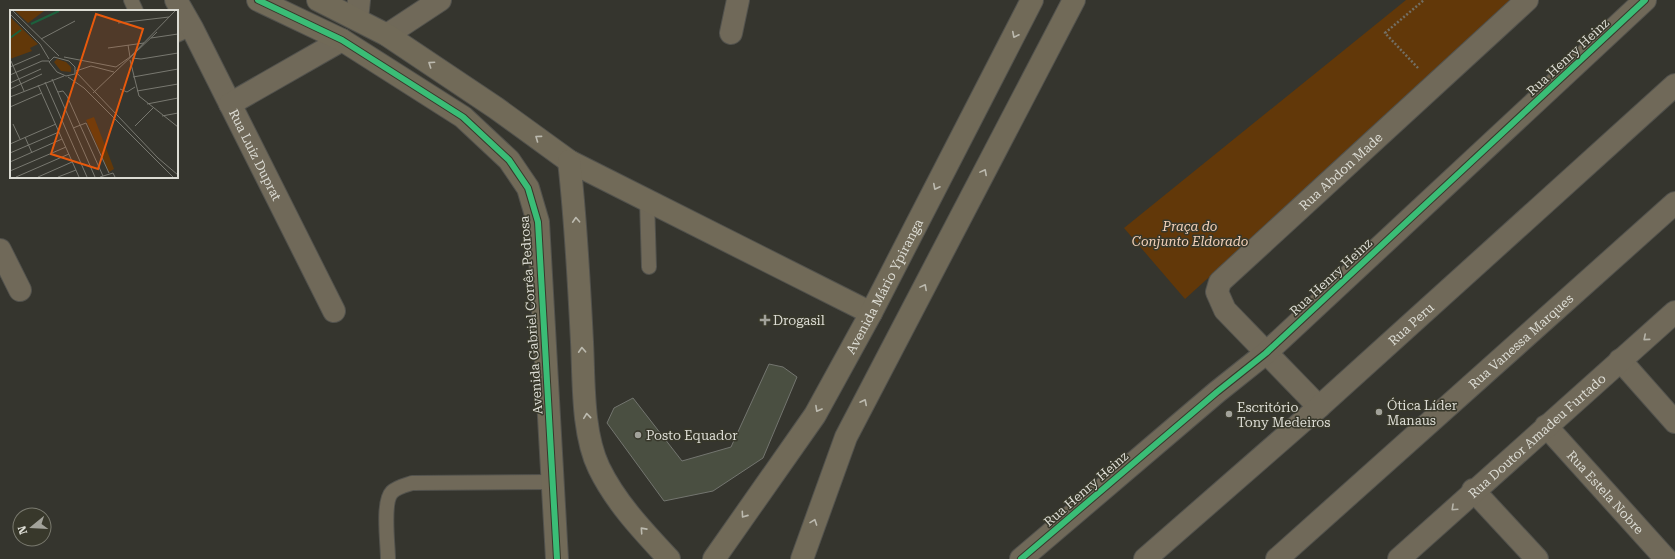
<svg xmlns="http://www.w3.org/2000/svg" width="1675" height="559" font-family="'Roboto Serif',serif">
<rect width="100%" height="100%" fill="#35352e"/>
<!-- green -->
<path fill="#623809" d="M1406,0H1515L1185,299L1124,228Z"/>
<!-- building -->
<path fill="#4a4f41" stroke="#73756f" d="M769,364L783,367L797,377L763,458L713,491L664,501L607,423L614,408L633,398L682,461L731,447Z"/>
<g fill="none" stroke-linecap="round" stroke-linejoin="round">
<defs>
<g id="lane">
<path d="M131,0L136,11"/>
<path d="M177,35L192,28"/>
<path d="M647,200L649,267"/>
<path d="M388,559C388,544 382,502 392,492C397,487 406,485 412,483L553,482"/>
</g>
<g id="street">
<path id="s1" d="M176,0L192,28L334,311"/>
<path d="M357,19L359,0"/>
<path d="M731,33L738,0"/>
<path d="M387,35L440,0"/>
<path d="M230,104L342,40"/>
<path d="M0,250L20,290"/>
<path d="M1620,360L1675,422"/>
<path id="s2" d="M1319,407L1225,310L1217,292L1220,282L1527,0"/>
<path id="s3" d="M1546,426L1666,559"/>
<path d="M1473,490L1537,559"/>
<path d="M1021,559L1217,392L1266,353L1645,0"/>
<path id="s4" d="M1145,559L1319,407L1675,85"/>
<path id="s5" d="M1277,559L1675,203"/>
<path id="s6" d="M1399,559L1675,312"/>
</g>
<g id="secondary">
<path d="M258,0L342,40L463,117L509,160L528,188L538,222L557,559"/>
<path d="M318,0L387,35L496,108L569,161L871,313"/>
<path d="M569,161C576,221 579,282 582,342C584,381 582,433 599,468C616,503 643,531 669,559"/>
<path id="s7" d="M714,559L815,415L871,313L1032,0"/>
<path d="M802,559L846,437L1074,0"/>
</g>
</defs>
<!-- lane casing -->
<use href="#lane" stroke="#52524d" stroke-width="16"/>
<!-- street casing -->
<use href="#street" stroke="#52524d" stroke-width="24"/>
<!-- secondary casing -->
<use href="#secondary" stroke="#52524d" stroke-width="24"/>
<!-- path -->
<path stroke="#736f64" stroke-width="2.5" stroke-dasharray="2 2" stroke-linecap="butt" d="M1418,68L1385,33L1424,0"/>
<!-- lane -->
<use href="#lane" stroke="#706959" stroke-width="14"/>
<!-- street -->
<use href="#street" stroke="#706959" stroke-width="22"/>
<!-- secondary -->
<use href="#secondary" stroke="#716a58" stroke-width="22"/>
<defs>
<g id="cycleway">
<path d="M258,0L342,40L463,117L509,160L528,188L538,222L557,559"/>
<path d="M1021,559L1217,392L1266,353L1645,0"/>
</g>
</defs>
<!-- cycleway casing -->
<use href="#cycleway" stroke="#38382b" stroke-width="8"/>
<!-- cycleway -->
<use href="#cycleway" stroke="#3abd76" stroke-width="6"/>
</g>
<!-- one-way arrows -->
<defs><path id="oneway-chevron" d="M-2-3.5L2.5 0L-2 3.5" fill="none" stroke-width="1.6" stroke-linecap="round" stroke-linejoin="round"/></defs>
<g stroke="#bcbaaf">
<use href="#oneway-chevron" transform="translate(1015 35) rotate(117)"/>
<use href="#oneway-chevron" transform="translate(431 64) rotate(-146)"/>
<use href="#oneway-chevron" transform="translate(538 138) rotate(-144)"/>
<use href="#oneway-chevron" transform="translate(984 172) rotate(-62)"/>
<use href="#oneway-chevron" transform="translate(936 187) rotate(117)"/>
<use href="#oneway-chevron" transform="translate(576 220) rotate(-93)"/>
<use href="#oneway-chevron" transform="translate(924 287) rotate(-62)"/>
<use href="#oneway-chevron" transform="translate(582 350) rotate(-93)"/>
<use href="#oneway-chevron" transform="translate(864 402) rotate(-63)"/>
<use href="#oneway-chevron" transform="translate(818 409) rotate(119)"/>
<use href="#oneway-chevron" transform="translate(587 416) rotate(-96)"/>
<use href="#oneway-chevron" transform="translate(744 515) rotate(125)"/>
<use href="#oneway-chevron" transform="translate(814 522) rotate(-70)"/>
<use href="#oneway-chevron" transform="translate(643 530) rotate(-132)"/>
</g>
<g stroke="#b6b4a9">
<use href="#oneway-chevron" transform="translate(1646 338) rotate(139)"/>
<use href="#oneway-chevron" transform="translate(1454 508) rotate(137)"/>
</g>
<!-- markers -->
<g fill="#a2a29a" stroke="#38382b" stroke-width="1.5">
<path d="M763 314h4v4h4v4h-4v4h-4v-4h-4v-4h4z"/>
<circle cx="1379" cy="412" r="4"/>
<circle cx="1229" cy="414" r="4"/>
<circle cx="638" cy="435" r="4"/>
</g>
<g text-anchor="middle" dominant-baseline="central" stroke-width="3" stroke-linejoin="round" paint-order="stroke">
<!-- street labels -->
<g font-size="13" fill="#dcdcd4" stroke="#38382b">
<text transform="translate(1568 57) rotate(-43)">Rua Henry Heinz</text>
<text stroke="none"><textPath href="#s1" startOffset="174">Rua Luiz Duprat</textPath></text>
<text stroke="none"><textPath href="#s2" startOffset="329">Rua Abdon Made</textPath></text>
<text transform="translate(1331 277) rotate(-43)">Rua Henry Heinz</text>
<text stroke="none"><textPath href="#s7" startOffset="322">Avenida Mário Ypiranga</textPath></text>
<text transform="translate(531 315) rotate(-94)">Avenida Gabriel Corrêa Pedrosa</text>
<text stroke="none"><textPath href="#s4" startOffset="355">Rua Peru</textPath></text>
<text stroke="none"><textPath href="#s5" startOffset="327">Rua Vanessa Marques</textPath></text>
<text stroke="none"><textPath href="#s6" startOffset="185">Rua Doutor Amadeu Furtado</textPath></text>
<text transform="translate(1086 489) rotate(-41)">Rua Henry Heinz</text>
<text stroke="none"><textPath href="#s3" startOffset="89">Rua Estela Nobre</textPath></text>
</g>
<!-- park labels -->
<g font-size="13" font-style="italic" fill="#f3d1b8" stroke="#38382b">
<text x="1190" y="226">Praça do<tspan x="1190" dy="15">Conjunto Eldorado</tspan></text>
</g>
<!-- poi labels -->
<g font-size="13" fill="#dcdcd4" stroke="#38382b" text-anchor="start">
<text x="773" y="320">Drogasil</text>
<text x="1387" y="405">Ótica Líder<tspan x="1387" dy="15">Manaus</tspan></text>
<text x="1237" y="407">Escritório<tspan x="1237" dy="15">Tony Medeiros</tspan></text>
<text x="646" y="435">Posto Equador</text>
</g>
</g>
<!-- overview -->
<g transform="translate(10 10)">
<rect width="168" height="168" fill="#35352e"/>
<path d="M5,1H34L18,13ZM0,7L28,34L20,38L22,41L0,49ZM47,49L56,52L61,57V62L51,61L44,52ZM84,107L104,159L99,162L76,110Z" fill="#623809"/>
<path fill="none" stroke="#1c613d" stroke-width="2" d="M21,14L49,1M0,28L11,20"/>
<path fill="none" stroke="#787870" stroke-width="1" d="M3,1L49,46M0,4L30,34L39,49M108,13L159,7M141,28L168,24M31,29L65,11M118,35L120,47M98,38L134,33M44,47L59,51L65,57V64L56,66L47,62L39,52ZM54,47L106,57L120,47L165,1M122,48L131,49L168,43M120,50L129,86L168,117M1,51L14,81M0,57L30,44M66,61L81,56L104,62M66,62L148,148L168,165M0,65L32,51H39M58,67L74,78L163,167M123,67L168,59M42,69L85,167M35,72L77,167M0,73L31,59M28,75L69,167M0,79L32,64M110,79L117,82L125,77M127,81L168,74M48,82L53,81L57,86L93,166M83,83L147,22M0,87L54,66M137,94L168,88M0,97L32,83M152,106L168,103M3,114L10,129M125,116L143,98M63,118L76,113L99,163M15,127L22,143M0,134L46,114M0,143L49,122M0,152L52,129M0,161L56,137M6,167L59,144M28,167L62,152M48,167L66,160M90,167L103,163L105,167"/>
<path fill="#e8590c" fill-opacity="0.15" stroke="#e8590c" stroke-width="2" d="M86,4L133,19L88,159L41,144Z"/>
<rect width="168" height="168" fill="none" stroke="#dcdcd4" stroke-width="2"/>
</g>
<!-- north arrow -->
<g transform="translate(32 527) rotate(252)"><circle r="19" fill="#38382b" stroke="#7a7a6f"/>
<path d="M0-3L7 15L0 10L-7 15Z" fill="#a2a29a"/>
<text y="-6" font-size="11" font-weight="bold" text-anchor="middle" fill="#dcdcd4">N</text>
</g>
</svg>
